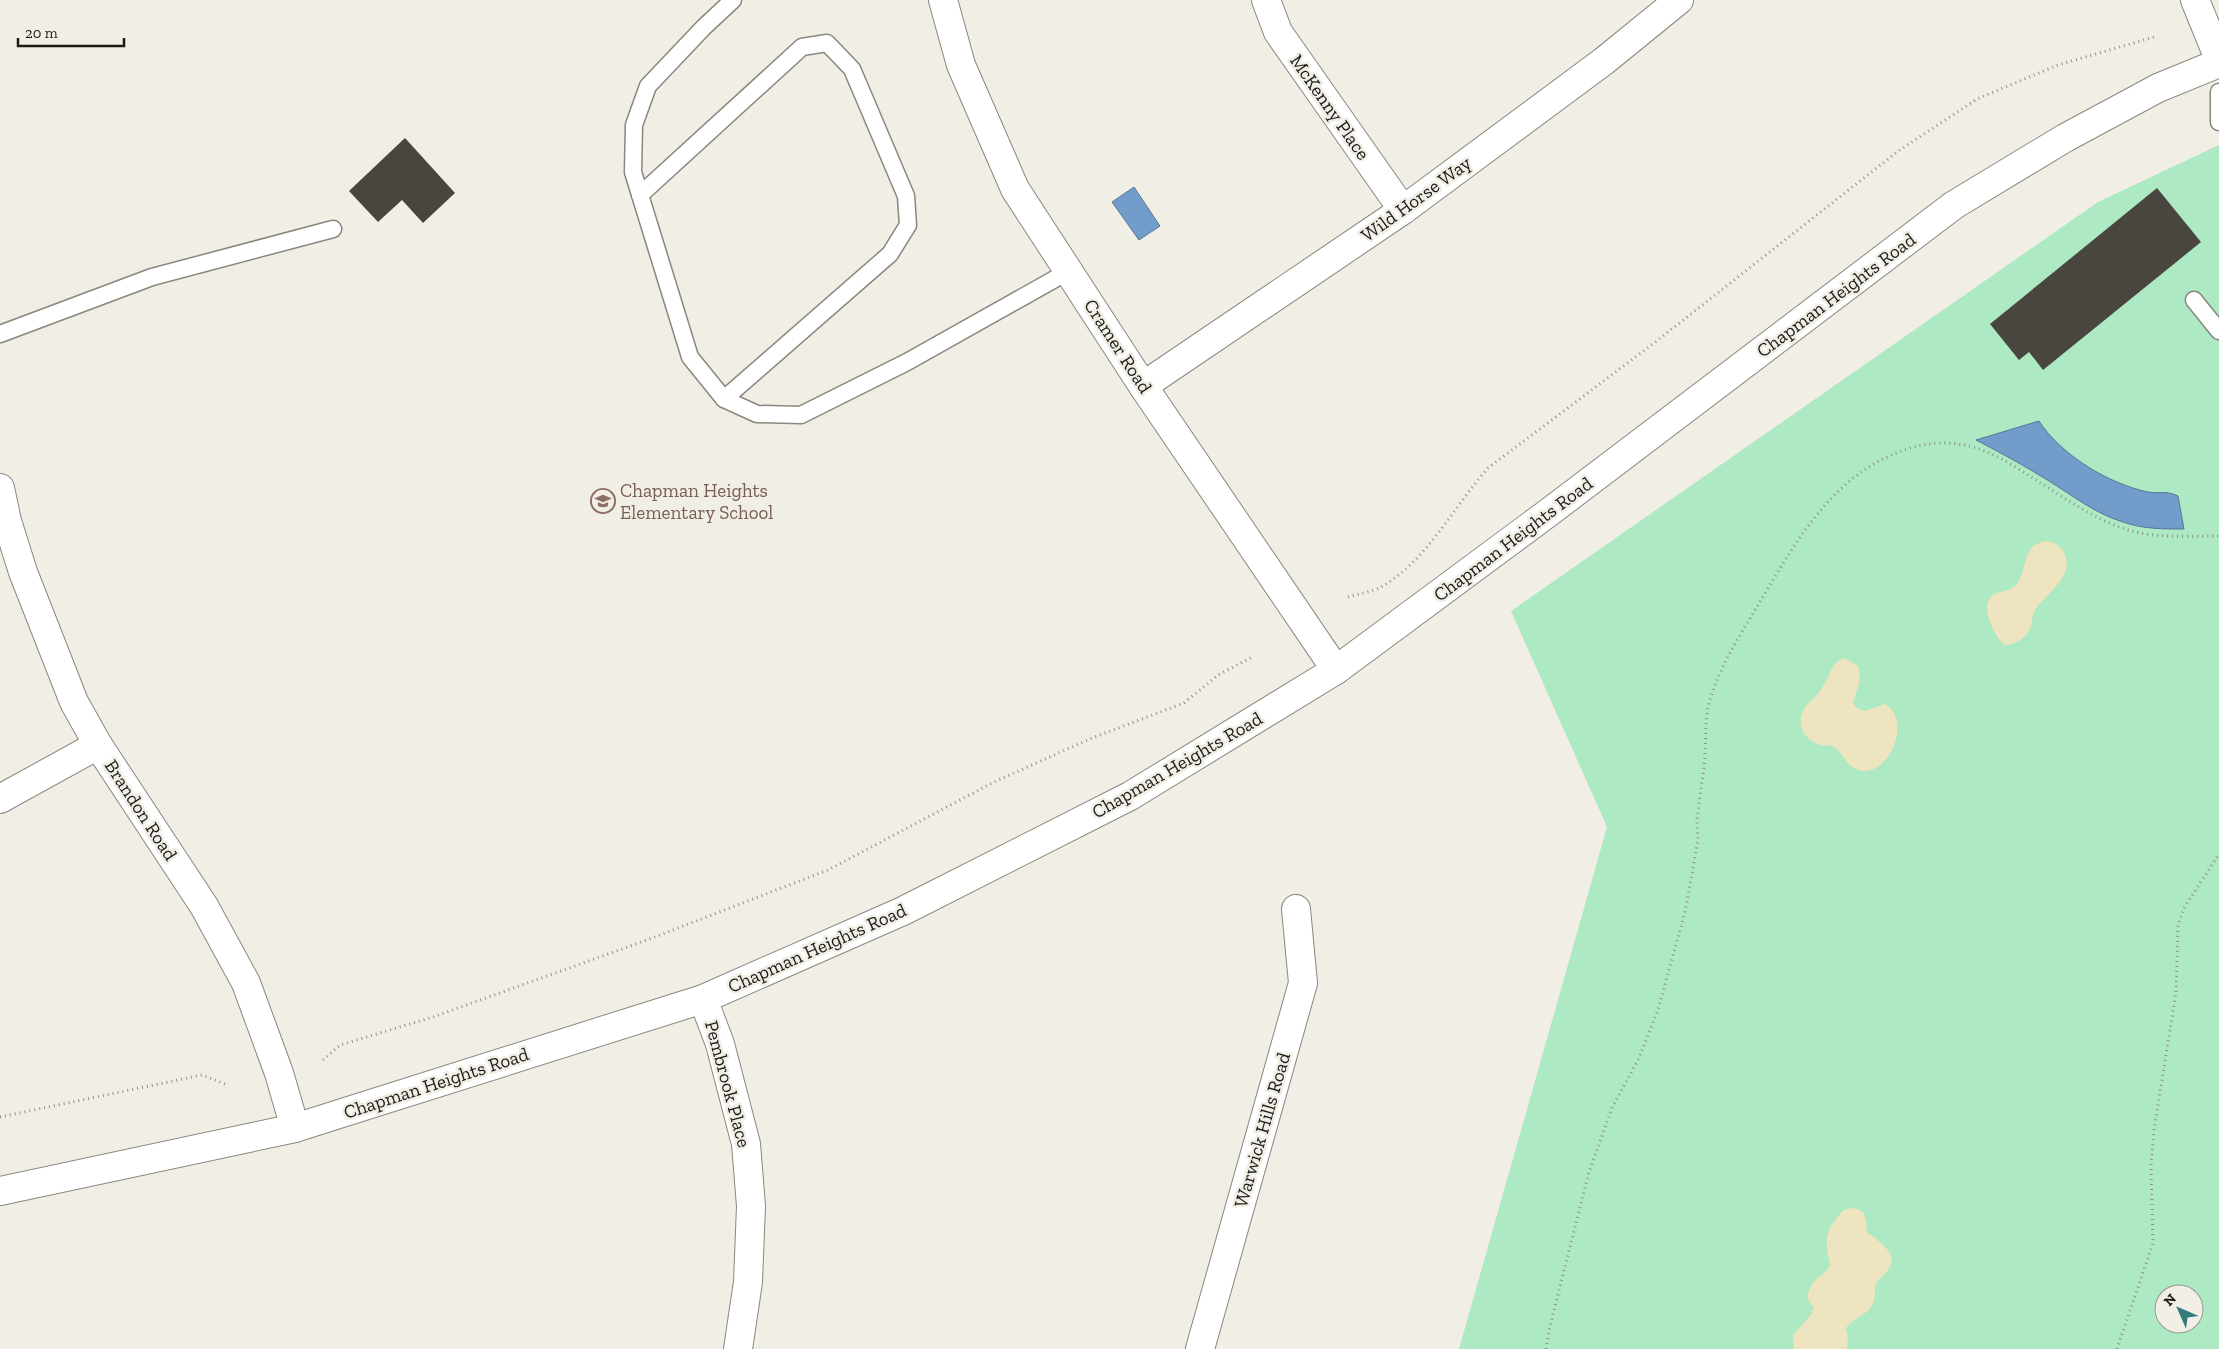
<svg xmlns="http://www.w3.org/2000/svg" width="2219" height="1349" font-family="'Zilla Slab',serif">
<rect width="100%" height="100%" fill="#f0eee5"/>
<!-- green -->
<path fill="#ade9c2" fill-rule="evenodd" d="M2219,145V1349H1459L1607,827L1511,611L2098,202ZM2164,1294H2194V1324H2164Z"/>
<!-- sand -->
<g fill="#eee4bf">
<path d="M2047,541C2054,542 2059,545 2063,551C2077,573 2048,593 2037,607C2032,613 2033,619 2031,626C2028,637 2015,645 2004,645C1994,635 1977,603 1995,594C2003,590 2012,592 2018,582C2029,565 2021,545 2047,541Z"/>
<path d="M1844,658L1858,666C1863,681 1856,689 1853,704L1857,708L1865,711L1885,704C1896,710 1898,721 1897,733C1896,752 1876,780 1854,768C1846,764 1843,754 1836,748C1831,744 1824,747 1818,744C1798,736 1795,715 1810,702C1814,698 1819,693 1822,688C1830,677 1830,663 1844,658Z"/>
<path d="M1854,1208L1863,1212L1866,1220L1867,1232C1877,1240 1901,1254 1888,1270C1884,1276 1878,1279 1875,1285C1877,1315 1862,1311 1846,1328L1848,1338L1847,1349H1794L1793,1335L1810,1316L1814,1308L1807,1298C1813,1274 1821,1281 1830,1265C1824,1238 1825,1229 1845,1209Z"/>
</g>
<!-- water -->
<g fill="#729dcb" stroke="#587695">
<path d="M1134,187L1160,226L1139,240L1112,202Z"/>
<path d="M2039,421C2061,455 2109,484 2148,492C2160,494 2165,490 2178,496L2184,529C2163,529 2142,529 2123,522C2096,514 2073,496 2049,481C2025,466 2001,453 1976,440Z"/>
</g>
<!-- building -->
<g fill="#48463f">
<path d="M405,138L455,193L423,223L402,200L378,222L349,191Z"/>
<path d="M2157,188L2201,242L2043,370L2029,352L2019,360L1990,324Z"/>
</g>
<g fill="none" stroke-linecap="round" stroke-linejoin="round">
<defs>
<g id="service">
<path d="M733,0L704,27L648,86L634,125L633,172L690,357L724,399L757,414L801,415L907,362L1069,271"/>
<path d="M2219,92V122"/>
<path d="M640,195L802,47L827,43L852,69L906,196L908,225L890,254L724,399"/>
<path d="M2194,300L2219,331"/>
<path d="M0,334L152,277L333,229"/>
</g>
<g id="minor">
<path d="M943,0L961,65L1015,189L1143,386L1336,670"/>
<path d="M1266,0L1278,32L1403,210"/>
<path d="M2195,0L2219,59"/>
<path d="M1143,386L1403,210L1604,61L1679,0"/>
<path d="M0,488L7,521L23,572L74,702L98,745L204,906L246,983L279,1073L295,1128"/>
<path d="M0,799L98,745"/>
<path d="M703,999L720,1044L746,1144L751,1206L748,1282L738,1349"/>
<path d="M1200,1349L1303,983L1296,909"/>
</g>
<path id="tertiary" d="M0,1191L295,1128L339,1114L703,999L903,911L1130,796L1336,670L1548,513L1954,205L2065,138L2158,88L2219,63"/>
</defs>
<!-- service casing -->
<use href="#service" stroke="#8a877f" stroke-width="19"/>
<!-- minor casing -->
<use href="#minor" stroke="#8a877f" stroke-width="30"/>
<!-- tertiary casing -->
<use href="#tertiary" stroke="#8a877f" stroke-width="30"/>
<!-- path -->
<g stroke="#92908a" stroke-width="3" stroke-dasharray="1 4" stroke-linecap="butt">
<path d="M1348,597C1358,594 1372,592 1381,587C1426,562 1454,506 1488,468L1654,343L1897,152L1977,99L2058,65L2154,37"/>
<path d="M323,1060L340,1045L433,1017L647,940L828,870L994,782L1092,738L1184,703L1218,675L1254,656"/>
<path d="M0,1117L202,1075L225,1084"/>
<path d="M1546,1349L1550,1326L1589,1172L1612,1108L1639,1058L1658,1010L1685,912L1698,841L1697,822C1699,800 1703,778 1705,756C1706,740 1705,724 1708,708C1716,672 1739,637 1758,605C1794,545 1830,478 1899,452C1924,442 1950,440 1976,448C2000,455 2021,471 2042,484C2071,502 2102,524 2136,532C2163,538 2192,536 2219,536"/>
<path d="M2117,1349L2153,1243L2151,1165L2154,1130L2176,992L2178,925L2184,908L2219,854"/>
</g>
<!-- service -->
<use href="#service" stroke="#fff" stroke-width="16"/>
<!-- minor -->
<use href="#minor" stroke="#fff" stroke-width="28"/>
<!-- tertiary -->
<use href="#tertiary" stroke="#fff" stroke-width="28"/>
</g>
<!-- icons -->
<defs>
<symbol id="school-ring" viewBox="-11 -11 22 22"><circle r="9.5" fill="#f0eee5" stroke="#8d6e63" stroke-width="1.5"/><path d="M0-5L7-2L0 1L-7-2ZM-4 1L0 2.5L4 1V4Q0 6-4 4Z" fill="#8d6e63"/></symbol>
</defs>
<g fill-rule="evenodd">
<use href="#school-ring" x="589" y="487" width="28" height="28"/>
</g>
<g text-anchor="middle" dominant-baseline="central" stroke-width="5" stroke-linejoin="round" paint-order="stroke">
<!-- street labels -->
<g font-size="19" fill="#1c1b18" stroke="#f0eee5">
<text transform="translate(1330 107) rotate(55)">McKenny Place</text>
<text transform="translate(1416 199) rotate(-36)">Wild Horse Way</text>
<text transform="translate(1836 295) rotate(-37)">Chapman Heights Road</text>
<text transform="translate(1118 346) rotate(57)">Cramer Road</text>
<text transform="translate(1513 539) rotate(-37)">Chapman Heights Road</text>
<text transform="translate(1177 765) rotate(-30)">Chapman Heights Road</text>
<text transform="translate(141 810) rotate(57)">Brandon Road</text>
<text transform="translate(817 948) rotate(-24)">Chapman Heights Road</text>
<text transform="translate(436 1083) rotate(-18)">Chapman Heights Road</text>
<text transform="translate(728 1084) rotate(75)">Pembrook Place</text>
<text transform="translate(1262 1130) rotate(-74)">Warwick Hills Road</text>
</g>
<!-- education labels -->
<g font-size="19" fill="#785e54" stroke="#f0eee5" text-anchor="start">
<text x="620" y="490">Chapman Heights<tspan x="620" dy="22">Elementary School</tspan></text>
</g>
</g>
<!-- north arrow -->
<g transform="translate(2179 1309) rotate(315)"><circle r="24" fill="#f0eee5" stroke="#9b9a93"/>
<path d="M0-4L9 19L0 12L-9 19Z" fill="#327b7a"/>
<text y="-8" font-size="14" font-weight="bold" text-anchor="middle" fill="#1c1b18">N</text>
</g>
<!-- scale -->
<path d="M18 38v8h106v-8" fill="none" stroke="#1c1b18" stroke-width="2.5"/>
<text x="25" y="38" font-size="15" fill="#1c1b18" stroke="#f0eee5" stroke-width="4" paint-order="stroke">20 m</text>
</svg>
